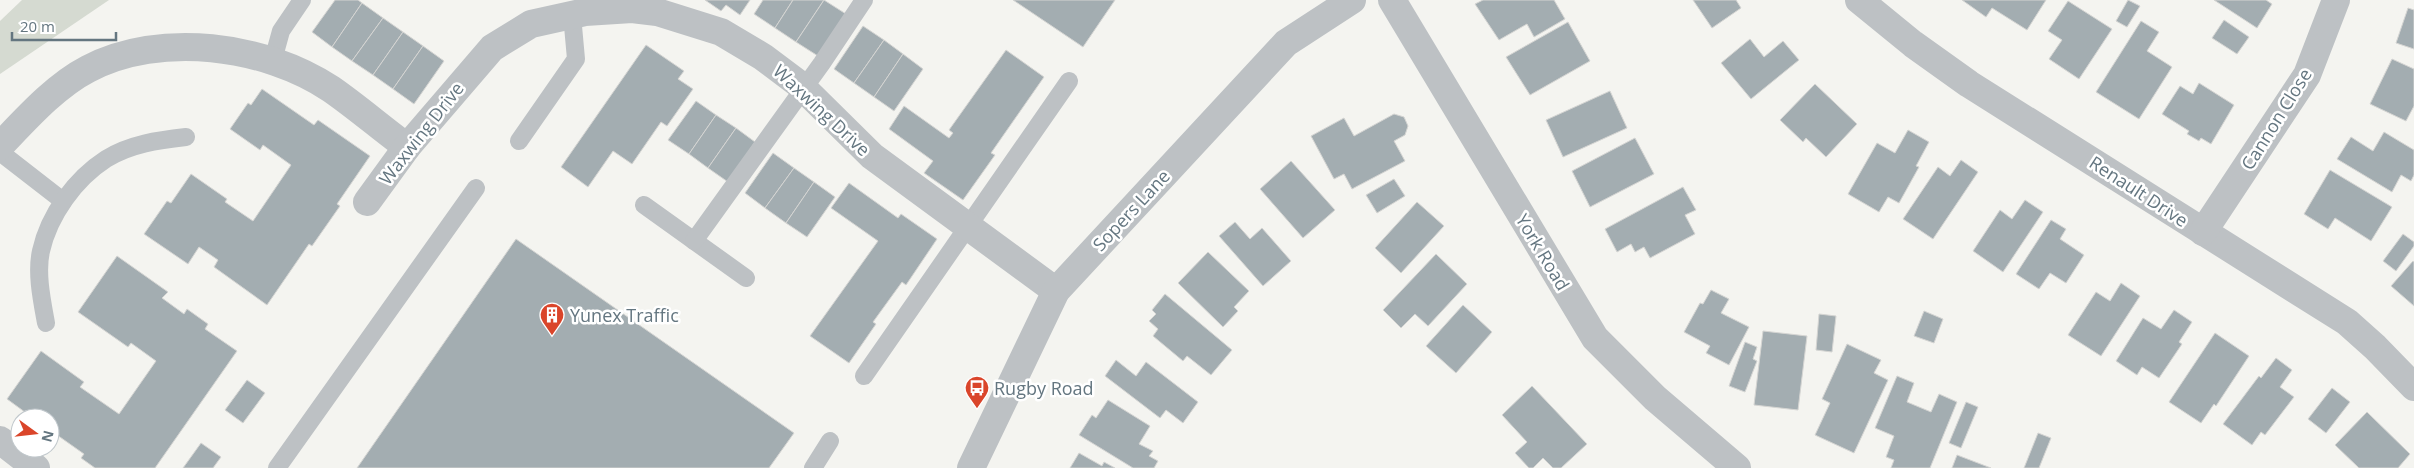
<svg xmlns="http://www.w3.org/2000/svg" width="2414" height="468" font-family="'Open Sans',sans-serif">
<rect width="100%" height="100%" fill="#f4f4f0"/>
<!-- green -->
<path fill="#d5dad1" d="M22,0H109L0,74V21Z"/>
<!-- building -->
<g fill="#a3adb1" stroke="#d5d5d3">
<path d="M335,0H358L362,3L332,47L312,32Z"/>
<path d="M705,0H750L740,15L726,5L721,11Z"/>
<path d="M763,0H793L775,28L754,14Z"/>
<path d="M793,0H824L796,42L775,28Z"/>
<path d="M824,0L846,14L818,56L796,42Z"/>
<path d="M1013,0H1115L1083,47Z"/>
<path d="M1483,0H1554L1565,19L1534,37L1527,24L1499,40L1475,4Z"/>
<path d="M1693,0H1736L1741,8L1712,28Z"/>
<path d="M1962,0H2046L2027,30L1992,8L1986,17Z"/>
<path d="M2128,0L2140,6L2127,27L2116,21Z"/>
<path d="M2214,0H2266L2272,4L2257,28Z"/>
<path d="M2068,1L2112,29L2079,79L2049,59L2062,40L2048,31Z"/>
<path d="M362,3L383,18L352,61L332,47Z"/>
<path d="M2408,8L2414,10V49L2396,43Z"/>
<path d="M383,18L403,32L373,75L352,61Z"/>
<path d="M2224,20L2249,37L2237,54L2212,38Z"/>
<path d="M2141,21L2159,32L2147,51L2172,67L2139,119L2096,92Z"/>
<path d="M1568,22L1590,61L1530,95L1506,57Z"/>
<path d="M863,26L884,40L854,83L834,69Z"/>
<path d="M403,32L423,46L393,89L373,75Z"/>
<path d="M1750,39L1764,57L1783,41L1799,60L1751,99L1721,63Z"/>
<path d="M884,40L903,54L874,97L854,83Z"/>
<path d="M646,45L684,71L678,79L693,89L667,126L661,122L632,164L613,151L588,187L561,167Z"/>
<path d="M423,46L444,61L414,104L393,89Z"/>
<path d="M1006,50L1044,77L991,153L995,155L963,200L924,173L933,161L889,129L904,106L949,138L953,133L949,130Z"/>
<path d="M903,54L923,69L894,111L874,97Z"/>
<path d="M2392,59L2414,69V106L2406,121L2370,104Z"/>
<path d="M2199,83L2234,105L2211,144L2201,138L2199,141L2187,134L2189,131L2162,114L2180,86L2193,94Z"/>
<path d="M1815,84L1857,124L1826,157L1806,138L1803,142L1780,120Z"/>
<path d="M262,89L314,125L318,120L370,156L337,204L340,206L312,246L309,244L267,305L214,267L218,260L199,247L188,264L144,234L167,201L171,203L191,174L227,199L225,202L253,221L291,165L263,145L260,150L230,129L248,103L251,105Z"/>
<path d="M1610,91L1627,128L1563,157L1546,120Z"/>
<path d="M696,101L716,115L689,154L668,140Z"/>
<path d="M1394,114L1404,117L1408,126L1405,135L1394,141L1405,161L1352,189L1344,174L1334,179L1311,136L1344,118L1354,136Z"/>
<path d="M716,115L736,128L708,168L689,154Z"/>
<path d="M736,128L755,142L728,182L708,168Z"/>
<path d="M1908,130L1929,142L1916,166L1919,167L1899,203L1888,197L1879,212L1848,194L1877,143L1895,153Z"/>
<path d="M2384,132L2414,150V175L2411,181L2401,175L2392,192L2337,159L2351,137L2373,151Z"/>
<path d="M1635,138L1654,174L1590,207L1572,171Z"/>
<path d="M773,153L794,168L765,208L745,193Z"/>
<path d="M1961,160L1978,172L1933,239L1903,219L1938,167L1950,176Z"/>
<path d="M1291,161L1335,210L1303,238L1260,189Z"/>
<path d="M794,168L814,182L786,223L765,208Z"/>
<path d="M2330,170L2392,207L2371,241L2335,218L2328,229L2304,214Z"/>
<path d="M1394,179L1405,196L1377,213L1366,195Z"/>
<path d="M814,182L835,197L807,237L786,223Z"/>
<path d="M849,183L898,218L901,214L937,239L906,285L902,282L873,322L876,324L849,363L810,336L878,241L831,208Z"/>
<path d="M1683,187L1696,210L1685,215L1695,234L1650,258L1644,247L1635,252L1631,244L1617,252L1605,229Z"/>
<path d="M2025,200L2043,212L2003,272L1973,251L2000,210L2012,219Z"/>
<path d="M1417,202L1444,226L1401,273L1375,248Z"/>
<path d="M2051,220L2066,229L2060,239L2084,255L2066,283L2050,273L2039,289L2016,274Z"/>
<path d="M1235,222L1250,239L1262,228L1291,261L1263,286L1219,236Z"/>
<path d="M2403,234L2414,242V246L2396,271L2383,261Z"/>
<path d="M516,239L794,433L769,468H357Z"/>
<path d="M1208,252L1249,291L1234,307L1238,311L1223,327L1178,283Z"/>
<path d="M1436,254L1467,284L1428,326L1415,314L1401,328L1383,310Z"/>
<path d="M117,256L168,292L162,298L184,314L187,309L208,324L205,329L237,351L155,468H95L81,458L84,454L50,430V418H33L7,399L41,351L84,382L80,387L119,414L156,361L131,343L128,347L78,312Z"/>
<path d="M2413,261L2414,262V306L2391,286Z"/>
<path d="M2121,283L2140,296L2101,356L2068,335L2096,292L2110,301Z"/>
<path d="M1711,290L1729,299L1721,313L1749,327L1729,365L1706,353L1710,346L1684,332L1700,303L1703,304Z"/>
<path d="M1165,294L1232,350L1211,375L1187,356L1183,361L1153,336L1158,329L1149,321L1156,314L1152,310Z"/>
<path d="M1463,305L1492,332L1456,373L1426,346Z"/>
<path d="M2174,310L2192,322L2179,342L2182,344L2159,378L2142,367L2137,375L2116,361L2143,318L2161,329Z"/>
<path d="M1924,311L1943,319L1934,343L1914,336Z"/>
<path d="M1819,314L1836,316L1832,352L1816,350Z"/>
<path d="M1763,331L1807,336L1798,410L1754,405Z"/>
<path d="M2215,333L2249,356L2216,406L2214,404L2201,423L2169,402Z"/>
<path d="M1745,342L1757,347L1753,359L1757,361L1745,392L1729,386Z"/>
<path d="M1847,344L1881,360L1874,373L1888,380L1854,453L1815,435L1830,403L1822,399Z"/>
<path d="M2276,358L2292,370L2280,387L2294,397L2265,435L2261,432L2252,445L2223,424L2259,376L2261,378Z"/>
<path d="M1116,360L1136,376L1146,362L1198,402L1183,423L1166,410L1160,418L1105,376Z"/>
<path d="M1897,376L1914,383L1907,402L1931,412L1939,394L1957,402L1930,468H1891L1894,460L1886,457L1894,436L1875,428Z"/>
<path d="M247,380L265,393L243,423L225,410Z"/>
<path d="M1532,386L1587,444L1561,468H1553L1543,458L1533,468H1529L1515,453L1527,442L1502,415Z"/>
<path d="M2332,388L2350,402L2326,433L2308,419Z"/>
<path d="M1108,400L1150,426L1139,444L1153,451L1149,456L1158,461L1154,468H1133L1079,435L1092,415L1096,418Z"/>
<path d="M1966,402L1978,407L1961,448L1949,443Z"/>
<path d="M2367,412L2410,454L2398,468H2359L2335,445Z"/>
<path d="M2038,433L2051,438L2039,468H2024Z"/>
<path d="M201,443L221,457L213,468H183Z"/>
<path d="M1079,453L1102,466L1104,462L1115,468H1070Z"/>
<path d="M1957,455L1991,468H1952Z"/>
</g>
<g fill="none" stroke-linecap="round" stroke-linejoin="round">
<!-- service -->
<g stroke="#bdc1c4" stroke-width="18">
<path d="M273,60L281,31L302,0"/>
<path d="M519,141L576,59L572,15"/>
<path d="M0,152L63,201"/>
<path d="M644,205L746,278"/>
<path d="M694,241L822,63L864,0"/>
<path d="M46,323C42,301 36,273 41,251C49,215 75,179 106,159C130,144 159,140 186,137"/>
<path d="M864,376L1069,81"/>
<path d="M277,468L476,188"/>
<path d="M813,468L830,441"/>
</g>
<!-- minor -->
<g stroke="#bdc1c4" stroke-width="28">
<path d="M1392,0L1595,338L1655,398L1737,468"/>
<path d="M1859,0L1913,44L1969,84L2347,322L2375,347L2414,387"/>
<path d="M0,146C25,120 55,86 88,69C160,31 265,45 331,89C357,107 381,128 407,147"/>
<path d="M367,202L407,147L492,48L531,24L585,12L632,9L657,12L721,32L763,57L799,84L872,156L1056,291"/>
<path d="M2203,232L2307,75L2336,0"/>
<path d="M0,440L36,468"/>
<path d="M971,468L1056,291L1286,43L1352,0"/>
</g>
</g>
<!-- icons -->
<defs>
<symbol id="building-pin" viewBox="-11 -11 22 30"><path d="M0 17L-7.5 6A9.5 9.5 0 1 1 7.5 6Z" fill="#da452a" stroke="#fff"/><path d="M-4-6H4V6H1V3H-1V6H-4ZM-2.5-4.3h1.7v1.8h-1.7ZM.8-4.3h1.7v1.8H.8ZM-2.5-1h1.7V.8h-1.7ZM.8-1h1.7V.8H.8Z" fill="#fff"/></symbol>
<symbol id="bus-pin" viewBox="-11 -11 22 30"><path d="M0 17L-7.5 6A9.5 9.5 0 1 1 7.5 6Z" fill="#da452a" stroke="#fff"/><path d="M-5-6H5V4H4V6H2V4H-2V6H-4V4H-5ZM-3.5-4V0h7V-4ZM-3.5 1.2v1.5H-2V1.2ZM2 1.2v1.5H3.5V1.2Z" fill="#fff"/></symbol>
</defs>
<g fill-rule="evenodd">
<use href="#building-pin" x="538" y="301" width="28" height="38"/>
<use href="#bus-pin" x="963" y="374" width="28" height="38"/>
</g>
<g text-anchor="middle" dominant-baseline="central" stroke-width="5" stroke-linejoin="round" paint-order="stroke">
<!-- street labels -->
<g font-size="18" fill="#647680" stroke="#fff">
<text transform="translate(822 110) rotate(43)">Waxwing Drive</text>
<text transform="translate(2276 119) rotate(-58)">Cannon Close</text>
<text transform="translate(421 133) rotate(-52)">Waxwing Drive</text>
<text transform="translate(2139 191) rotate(33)">Renault Drive</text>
<text transform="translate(1131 210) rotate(-47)">Sopers Lane</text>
<text transform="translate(1543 252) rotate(59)">York Road</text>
</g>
<!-- poi labels -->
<g font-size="18" fill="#647680" stroke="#fff" text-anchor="start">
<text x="570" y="315">Yunex Traffic</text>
<text x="994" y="388">Rugby Road</text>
</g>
</g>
<!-- north arrow -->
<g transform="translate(35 433) rotate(105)"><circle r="24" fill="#ffffff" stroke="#c1c8cc"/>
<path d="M0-4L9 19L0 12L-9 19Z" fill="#da452a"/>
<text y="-8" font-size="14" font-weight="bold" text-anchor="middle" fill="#647680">N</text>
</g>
<!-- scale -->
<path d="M12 32v8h104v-8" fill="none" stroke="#647680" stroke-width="2.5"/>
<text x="20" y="32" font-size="15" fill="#647680" stroke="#ffffff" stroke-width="4" paint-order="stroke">20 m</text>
</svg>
